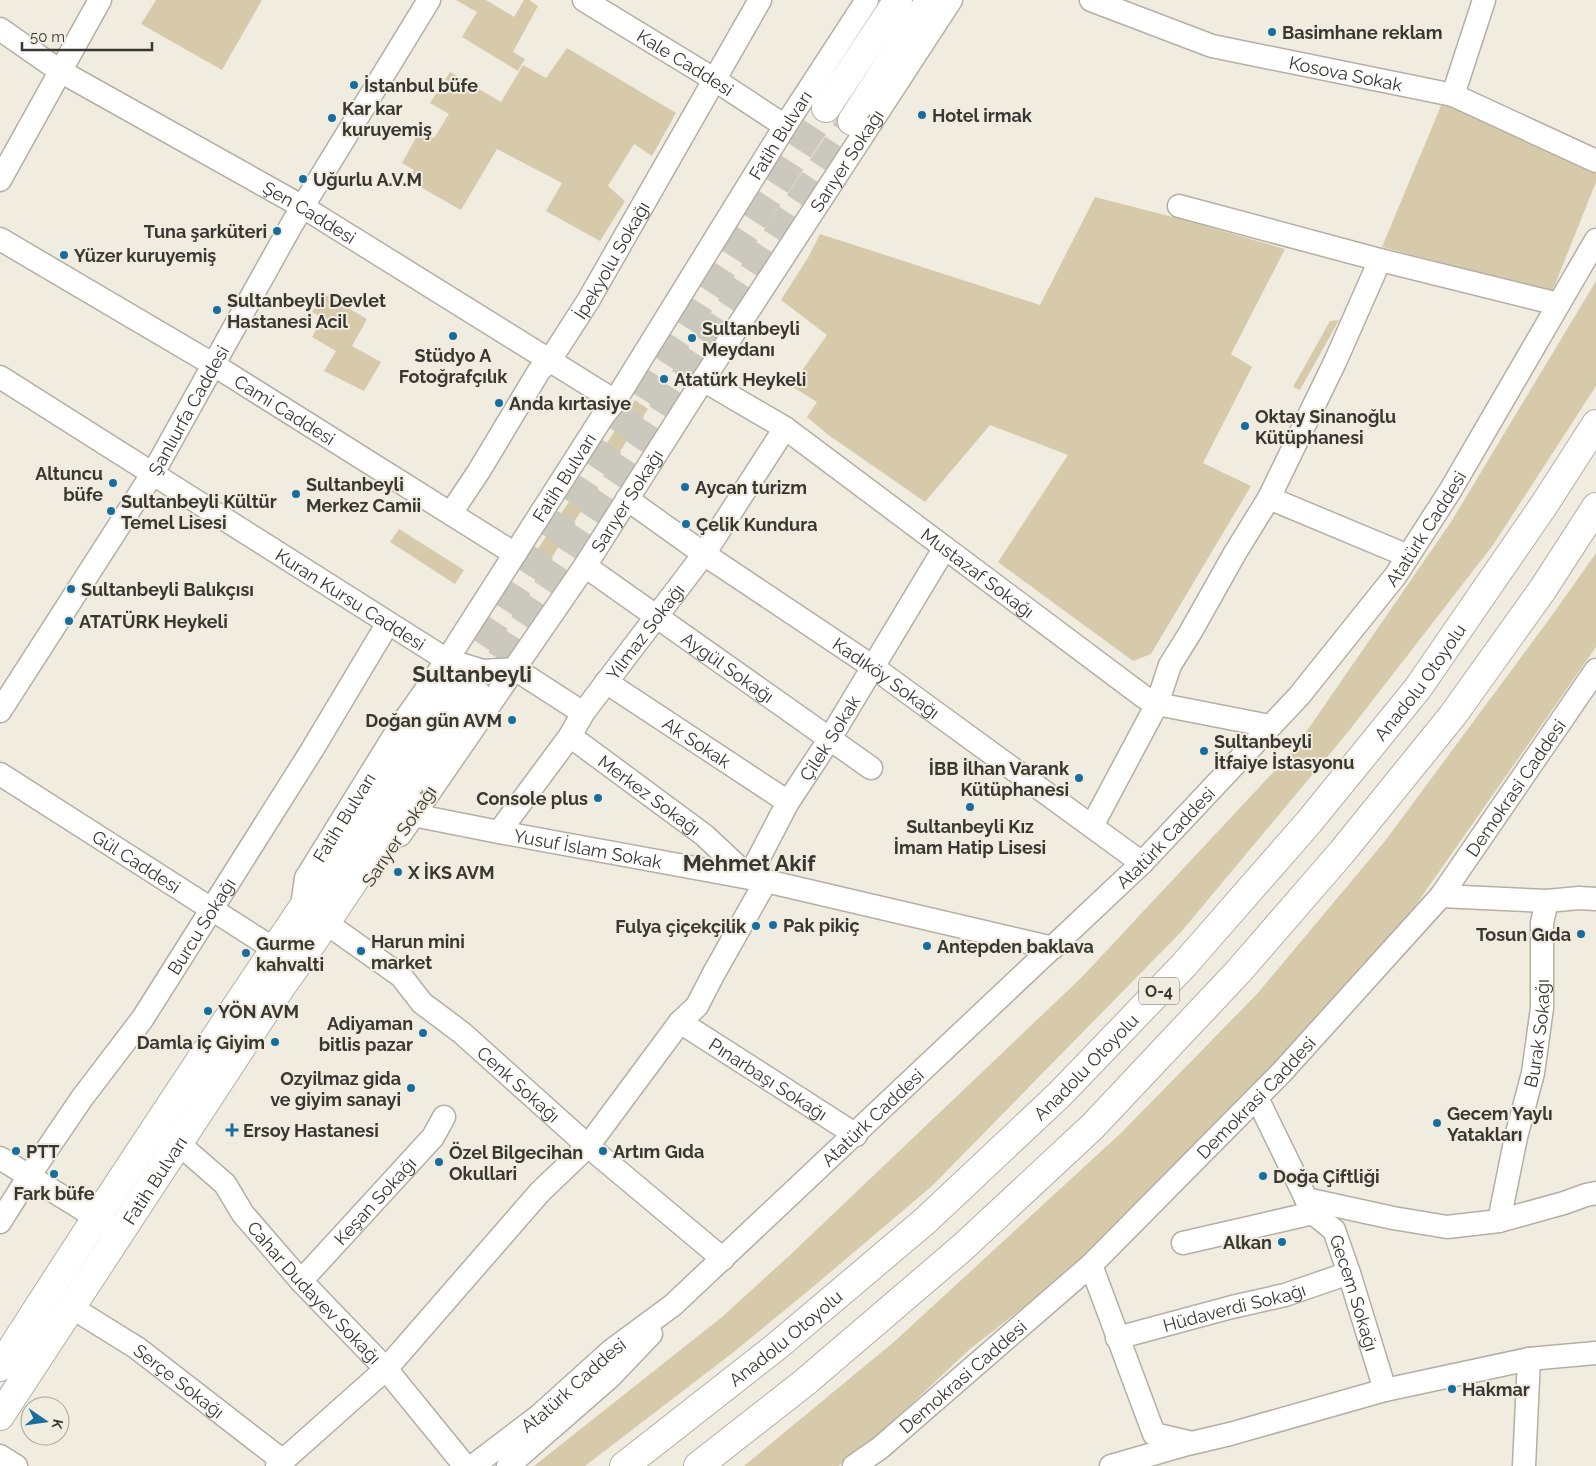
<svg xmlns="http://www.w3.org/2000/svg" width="1596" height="1466" font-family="Raleway,sans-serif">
<rect width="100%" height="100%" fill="#f0ece0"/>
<!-- green -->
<g fill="#d7caaa">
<path d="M156,0H262L222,70L141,24Z"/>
<path d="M456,0H486L514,17L524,0H529L538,6L513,52L525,59L518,71L462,37L477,12Z"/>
<path d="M567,48L676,113L652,156L634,144L608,186L625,201L600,241L546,211L562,183L497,149L461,210L408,180L414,170L402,163L420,130L434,138L449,114L430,103L450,72L501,102L523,65L546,78Z"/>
<path d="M1443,101L1596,169V182L1552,292L1382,247Z"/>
<path d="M1095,197L1192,222L1285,249L1231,354L1252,367L1203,463L1251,486L1151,654L1133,661L998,562L1068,455L990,425L925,502L827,434L807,417L817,402L791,386L827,335L781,300L809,256L820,234L1040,305Z"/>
<path d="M1596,281V386L1493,545L1348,732L1181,932L932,1186L814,1286L735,1351L585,1466H534L722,1317L789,1256L1082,977L1293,751L1451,522Z"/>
<path d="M324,294L367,319L352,346L381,362L364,391L324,371L336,351L312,337L323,318L312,312Z"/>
<path d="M1339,320L1300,390L1293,387L1330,321Z"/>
<path d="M635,400L648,409L605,474L592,466Z"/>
<path d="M570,500L583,508L542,573L528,564Z"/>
<path d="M399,529L464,570L455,584L390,542Z"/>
<path d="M1596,553V647L1411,912L1253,1087L1084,1260L970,1349L858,1454L838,1466H744L895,1341L1122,1132L1257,994L1385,841L1553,614Z"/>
</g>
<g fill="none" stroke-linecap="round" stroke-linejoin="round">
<!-- major-tunnel -->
<g stroke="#cbc8bd" stroke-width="28" stroke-dasharray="28 14" stroke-linecap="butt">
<path d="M458,680L826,108"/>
<path d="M477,695L852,121"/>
</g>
<defs>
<g id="minor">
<path id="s1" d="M584,0L715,80L785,126"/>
<path id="s2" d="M1091,0L1212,46L1453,95L1596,161"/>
<path id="s3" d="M0,29L60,71L303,207L615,401"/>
<path d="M1453,95L1484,0"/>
<path d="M0,180L100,0"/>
<path d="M1179,206L1380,260L1558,304"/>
<path id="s4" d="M0,239L214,365L515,554"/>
<path id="s5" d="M0,377L447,660L483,671L515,669L583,713"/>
<path id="s6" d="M703,380L785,428L1144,697L1157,704L1270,726"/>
<path d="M1269,498L1408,556"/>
<path id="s7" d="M627,499L704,554L873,667L1142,863"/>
<path id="s8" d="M451,513L479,471L539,371L550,360L588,301L760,0"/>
<path id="s9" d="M585,566L871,768"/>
<path id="s10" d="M606,682L788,802"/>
<path id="s11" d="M0,711L153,473L292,224L429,0"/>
<path id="s12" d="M570,736L704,835L749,877L788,802L829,740L944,549"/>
<path id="s13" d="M0,774L274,949"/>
<path id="s14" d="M413,815L499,832L766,881L1053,948"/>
<path d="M1092,826L1157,704L1170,665L1190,633L1235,553L1269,498L1335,362L1380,260"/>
<path id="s15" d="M499,832L570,736L583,713L704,554L785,428"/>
<path id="s16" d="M400,835L585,566L703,380L951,0"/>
<path d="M1441,896L1547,901L1579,898L1596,899"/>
<path id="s17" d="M302,906L306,878L399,728L447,660L603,416L615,401L785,126L867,0"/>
<path id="s18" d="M336,930L401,976L422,1003L462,1033L588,1146L723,1259"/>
<path id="s19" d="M680,1022L856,1135"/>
<path id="s20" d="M1257,1098L1313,1213L1334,1230L1349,1273L1385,1390"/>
<path id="s21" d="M163,1138L179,1144L225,1184L243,1214L301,1281L386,1369L465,1466"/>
<path d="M0,1158L121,1233"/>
<path d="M1306,1199L1393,1218L1447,1227L1499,1221L1564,1203L1586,1195L1596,1193"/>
<path id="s22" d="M1499,1221L1516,1137L1533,1073L1542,1008V923L1547,901"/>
<path id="s23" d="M0,1222L29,1176L82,1098L143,1018L312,750L388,623"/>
<path d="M1183,1243L1313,1213"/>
<path d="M1091,1265L1154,1434L1192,1443L1230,1434L1385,1390L1529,1359L1596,1353"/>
<path id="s24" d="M301,1281L433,1137L444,1117"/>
<path id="s25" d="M71,1307L137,1348L283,1461"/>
<path id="s26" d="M1117,1338L1232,1307L1285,1295L1349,1273"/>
<path d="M0,1456L16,1466"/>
<path d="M277,1466L386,1369L540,1192L588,1146L680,1022L697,1006L714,973L766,881"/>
<path id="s27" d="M473,1466L540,1415L612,1350L673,1305L1142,863L1299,696L1396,575L1450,491L1596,240"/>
<path d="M508,1466L611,1376L651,1334"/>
<path id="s28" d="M854,1466L880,1448L1091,1265L1282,1072L1441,896L1596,670"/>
<path d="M1111,1466L1191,1443"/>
<path d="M1524,1466L1529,1359"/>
</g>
<g id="major">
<path d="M826,108L898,0"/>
<path d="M852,121L930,0"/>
<path d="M0,1367C148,1135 302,907 458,680"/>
<path id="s29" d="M0,1416L281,987C350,892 410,791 477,695"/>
</g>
<g id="highway">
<path id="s30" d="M624,1466L777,1346L925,1221L1060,1094L1184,965L1309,822L1418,688L1544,505L1596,424"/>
<path d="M698,1466L804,1383L963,1247L1092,1127L1238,972L1342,852L1453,715L1543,589L1596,507"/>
</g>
</defs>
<!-- minor casing -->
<use href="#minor" stroke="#b4afa4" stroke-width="25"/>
<!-- major casing -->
<use href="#major" stroke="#b4afa4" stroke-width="30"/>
<!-- highway casing -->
<use href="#highway" stroke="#b4afa4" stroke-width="30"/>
<!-- minor -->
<use href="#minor" stroke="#fff" stroke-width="22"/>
<!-- major -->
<use href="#major" stroke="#fff" stroke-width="28"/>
<!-- highway -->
<use href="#highway" stroke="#fff" stroke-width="28"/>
</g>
<!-- markers -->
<g fill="#176e9e" stroke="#f0ece0" stroke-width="2">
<circle cx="1272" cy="32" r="5"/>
<circle cx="354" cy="85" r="5"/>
<circle cx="922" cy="115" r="5"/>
<circle cx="332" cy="118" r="5"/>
<circle cx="303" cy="179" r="5"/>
<circle cx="277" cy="231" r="5"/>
<circle cx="64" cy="255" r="5"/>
<circle cx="217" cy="310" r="5"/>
<circle cx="453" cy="336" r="5"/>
<circle cx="692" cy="338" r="5"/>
<circle cx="664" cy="379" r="5"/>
<circle cx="499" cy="403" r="5"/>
<circle cx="1245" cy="426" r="5"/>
<circle cx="113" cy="483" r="5"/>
<circle cx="685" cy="487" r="5"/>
<circle cx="296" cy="494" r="5"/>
<circle cx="111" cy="511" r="5"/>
<circle cx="686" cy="524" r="5"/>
<circle cx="71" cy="589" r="5"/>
<circle cx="69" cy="621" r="5"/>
<circle cx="512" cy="720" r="5"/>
<circle cx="1204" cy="751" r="5"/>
<circle cx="1079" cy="778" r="5"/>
<circle cx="598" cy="798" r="5"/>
<circle cx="970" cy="807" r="5"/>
<circle cx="398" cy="872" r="5"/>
<circle cx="773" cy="925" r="5"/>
<circle cx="756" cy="926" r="5"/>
<circle cx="1581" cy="934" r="5"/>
<circle cx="927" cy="946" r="5"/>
<circle cx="361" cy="951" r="5"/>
<circle cx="246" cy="953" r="5"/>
<circle cx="208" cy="1011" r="5"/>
<circle cx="423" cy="1033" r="5"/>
<circle cx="275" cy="1042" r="5"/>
<circle cx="411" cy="1088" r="5"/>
<circle cx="1437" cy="1123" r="5"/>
<path d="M229.5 1122.5h5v5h5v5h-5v5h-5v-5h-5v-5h5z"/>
<circle cx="16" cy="1151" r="5"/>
<circle cx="603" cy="1151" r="5"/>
<circle cx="439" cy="1162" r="5"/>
<circle cx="54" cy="1174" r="5"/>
<circle cx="1263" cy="1176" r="5"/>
<circle cx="1282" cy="1242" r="5"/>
<circle cx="1452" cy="1389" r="5"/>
</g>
<g text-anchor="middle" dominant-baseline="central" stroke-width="4" stroke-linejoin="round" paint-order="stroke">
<!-- shield labels -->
<rect fill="#f0ece0" stroke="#706d66" stroke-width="1" x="1139" y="977.5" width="40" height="27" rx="4"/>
<g font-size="16" font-weight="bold" fill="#393732">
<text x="1159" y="991">O-4</text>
</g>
<!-- poi labels -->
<g font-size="18" font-weight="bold" fill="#393732" stroke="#f0ece0" text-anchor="start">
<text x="1282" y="32">Basimhane reklam</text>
<text x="364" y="85">İstanbul büfe</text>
<text x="342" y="108">Kar kar<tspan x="342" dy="21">kuruyemiş</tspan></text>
<text x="932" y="115">Hotel irmak</text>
<text x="313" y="179">Uğurlu A.V.M</text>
<text x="267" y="231" text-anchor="end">Tuna şarküteri</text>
<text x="74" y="255">Yüzer kuruyemiş</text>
<text x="227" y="300">Sultanbeyli Devlet<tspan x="227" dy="21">Hastanesi Acil</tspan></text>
<text x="702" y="328">Sultanbeyli<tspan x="702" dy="21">Meydanı</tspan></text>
<text x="453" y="355" text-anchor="middle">Stüdyo A<tspan x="453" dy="21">Fotoğrafçılık</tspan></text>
<text x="674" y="379">Atatürk Heykeli</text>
<text x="509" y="403">Anda kırtasiye</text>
<text x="1255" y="416">Oktay Sinanoğlu<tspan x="1255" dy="21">Kütüphanesi</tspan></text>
<text x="103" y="473" text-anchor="end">Altuncu<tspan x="103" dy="21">büfe</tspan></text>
<text x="306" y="484">Sultanbeyli<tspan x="306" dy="21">Merkez Camii</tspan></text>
<text x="695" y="487">Aycan turizm</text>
<text x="121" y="501">Sultanbeyli Kültür<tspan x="121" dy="21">Temel Lisesi</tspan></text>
<text x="696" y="524">Çelik Kundura</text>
<text x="81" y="589">Sultanbeyli Balıkçısı</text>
<text x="79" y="621">ATATÜRK Heykeli</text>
<text x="502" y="720" text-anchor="end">Doğan gün AVM</text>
<text x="1214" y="741">Sultanbeyli<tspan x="1214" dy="21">İtfaiye İstasyonu</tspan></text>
<text x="1069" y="768" text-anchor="end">İBB İlhan Varank<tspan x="1069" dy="21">Kütüphanesi</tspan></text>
<text x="588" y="798" text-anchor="end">Console plus</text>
<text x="970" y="826" text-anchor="middle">Sultanbeyli Kız<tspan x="970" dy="21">İmam Hatip Lisesi</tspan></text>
<text x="408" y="872">X İKS AVM</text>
<text x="783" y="925">Pak pikiç</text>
<text x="746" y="926" text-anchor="end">Fulya çiçekçilik</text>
<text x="1571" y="934" text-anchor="end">Tosun Gıda</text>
<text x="371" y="941">Harun mini<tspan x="371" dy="21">market</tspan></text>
<text x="256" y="943">Gurme<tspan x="256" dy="21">kahvalti</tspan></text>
<text x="937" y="946">Antepden baklava</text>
<text x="218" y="1011">YÖN AVM</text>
<text x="413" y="1023" text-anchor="end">Adiyaman<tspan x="413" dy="21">bitlis pazar</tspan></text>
<text x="265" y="1042" text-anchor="end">Damla iç Giyim</text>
<text x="401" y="1078" text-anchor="end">Ozyilmaz gida<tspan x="401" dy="21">ve giyim sanayi</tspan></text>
<text x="1447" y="1113">Gecem Yaylı<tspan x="1447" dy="21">Yatakları</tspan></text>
<text x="243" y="1130">Ersoy Hastanesi</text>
<text x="26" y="1151">PTT</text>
<text x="613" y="1151">Artım Gıda</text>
<text x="449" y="1152">Özel Bilgecihan<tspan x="449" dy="21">Okullari</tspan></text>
<text x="1273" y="1176">Doğa Çiftliği</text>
<text x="54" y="1193" text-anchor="middle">Fark büfe</text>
<text x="1272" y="1242" text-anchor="end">Alkan</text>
<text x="1462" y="1389">Hakmar</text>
</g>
<!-- street labels -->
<g font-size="18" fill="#393732" stroke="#f0ece0">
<text stroke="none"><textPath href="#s1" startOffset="119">Kale Caddesi</textPath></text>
<text stroke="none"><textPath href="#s2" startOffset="266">Kosova Sokak</textPath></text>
<text stroke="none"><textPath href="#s17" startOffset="910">Fatih Bulvarı</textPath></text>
<text stroke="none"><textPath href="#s16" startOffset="809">Sarıyer Sokağı</textPath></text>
<text stroke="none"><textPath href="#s3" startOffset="360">Şen Caddesi</textPath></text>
<text stroke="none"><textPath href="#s8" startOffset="300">İpekyolu Sokağı</textPath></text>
<text stroke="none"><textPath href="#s4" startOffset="332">Cami Caddesi</textPath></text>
<text stroke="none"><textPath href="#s11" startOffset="355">Şanlıurfa Caddesi</textPath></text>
<text stroke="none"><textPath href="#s17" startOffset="505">Fatih Bulvarı</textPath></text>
<text stroke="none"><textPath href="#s16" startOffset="404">Sarıyer Sokağı</textPath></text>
<text stroke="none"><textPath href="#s27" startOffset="1341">Atatürk Caddesi</textPath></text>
<text stroke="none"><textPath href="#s6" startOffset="336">Mustazaf Sokağı</textPath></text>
<text stroke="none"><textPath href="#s5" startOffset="415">Kuran Kursu Caddesi</textPath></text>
<text stroke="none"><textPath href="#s15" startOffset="248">Yılmaz Sokağı</textPath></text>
<text stroke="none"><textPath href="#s9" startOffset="175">Aygül Sokağı</textPath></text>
<text stroke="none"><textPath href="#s7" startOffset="315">Kadıköy Sokağı</textPath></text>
<text stroke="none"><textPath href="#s30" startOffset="1121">Anadolu Otoyolu</textPath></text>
<text stroke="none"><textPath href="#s12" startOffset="389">Çilek Sokak</textPath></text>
<text stroke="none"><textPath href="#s10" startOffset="109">Ak Sokak</textPath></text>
<text stroke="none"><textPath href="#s28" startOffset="951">Demokrasi Caddesi</textPath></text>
<text stroke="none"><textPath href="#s12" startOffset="99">Merkez Sokağı</textPath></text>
<text stroke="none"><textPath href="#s17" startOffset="100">Fatih Bulvarı</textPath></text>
<text transform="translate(399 836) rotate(-56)">Sarıyer Sokağı</text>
<text stroke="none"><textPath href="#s27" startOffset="936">Atatürk Caddesi</textPath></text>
<text stroke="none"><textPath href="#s14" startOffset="178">Yusuf İslam Sokak</textPath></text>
<text stroke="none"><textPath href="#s13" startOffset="162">Gül Caddesi</textPath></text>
<text stroke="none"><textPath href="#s23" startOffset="358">Burcu Sokağı</textPath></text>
<text stroke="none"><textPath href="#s22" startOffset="192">Burak Sokağı</textPath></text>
<text stroke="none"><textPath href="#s30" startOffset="611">Anadolu Otoyolu</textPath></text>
<text stroke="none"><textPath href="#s19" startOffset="105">Pınarbaşı Sokağı</textPath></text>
<text stroke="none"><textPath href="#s18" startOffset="240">Cenk Sokağı</textPath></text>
<text stroke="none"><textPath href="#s28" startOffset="546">Demokrasi Caddesi</textPath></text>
<text stroke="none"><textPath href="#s27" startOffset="531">Atatürk Caddesi</textPath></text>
<text stroke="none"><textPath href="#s29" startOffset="282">Fatih Bulvarı</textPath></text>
<text stroke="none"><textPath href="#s24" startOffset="109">Keşan Sokağı</textPath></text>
<text stroke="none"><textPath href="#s21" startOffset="219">Cahar Dudayev Sokağı</textPath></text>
<text stroke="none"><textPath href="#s20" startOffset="221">Gecem Sokağı</textPath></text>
<text stroke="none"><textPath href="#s26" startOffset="121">Hüdaverdi Sokağı</textPath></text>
<text stroke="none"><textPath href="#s30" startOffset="206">Anadolu Otoyolu</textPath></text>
<text stroke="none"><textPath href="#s28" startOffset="141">Demokrasi Caddesi</textPath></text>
<text stroke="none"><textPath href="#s25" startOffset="131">Serçe Sokağı</textPath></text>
<text stroke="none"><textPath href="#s27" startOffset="129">Atatürk Caddesi</textPath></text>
</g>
<!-- district labels -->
<g font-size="22" font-weight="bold" fill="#393732" stroke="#f0ece0">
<text x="472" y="674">Sultanbeyli</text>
<text x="749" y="863">Mehmet Akif</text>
</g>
</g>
<!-- north arrow -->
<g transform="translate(45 1421) rotate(103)"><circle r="24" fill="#f0ece0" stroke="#a7a49a"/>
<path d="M0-4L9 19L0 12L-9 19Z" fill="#176e9e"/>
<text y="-8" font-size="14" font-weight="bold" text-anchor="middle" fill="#393732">K</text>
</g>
<!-- scale -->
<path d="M22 42v8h130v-8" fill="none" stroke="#393732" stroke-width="2.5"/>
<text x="30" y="42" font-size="15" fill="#393732" stroke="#f0ece0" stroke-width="4" paint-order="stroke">50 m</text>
</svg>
